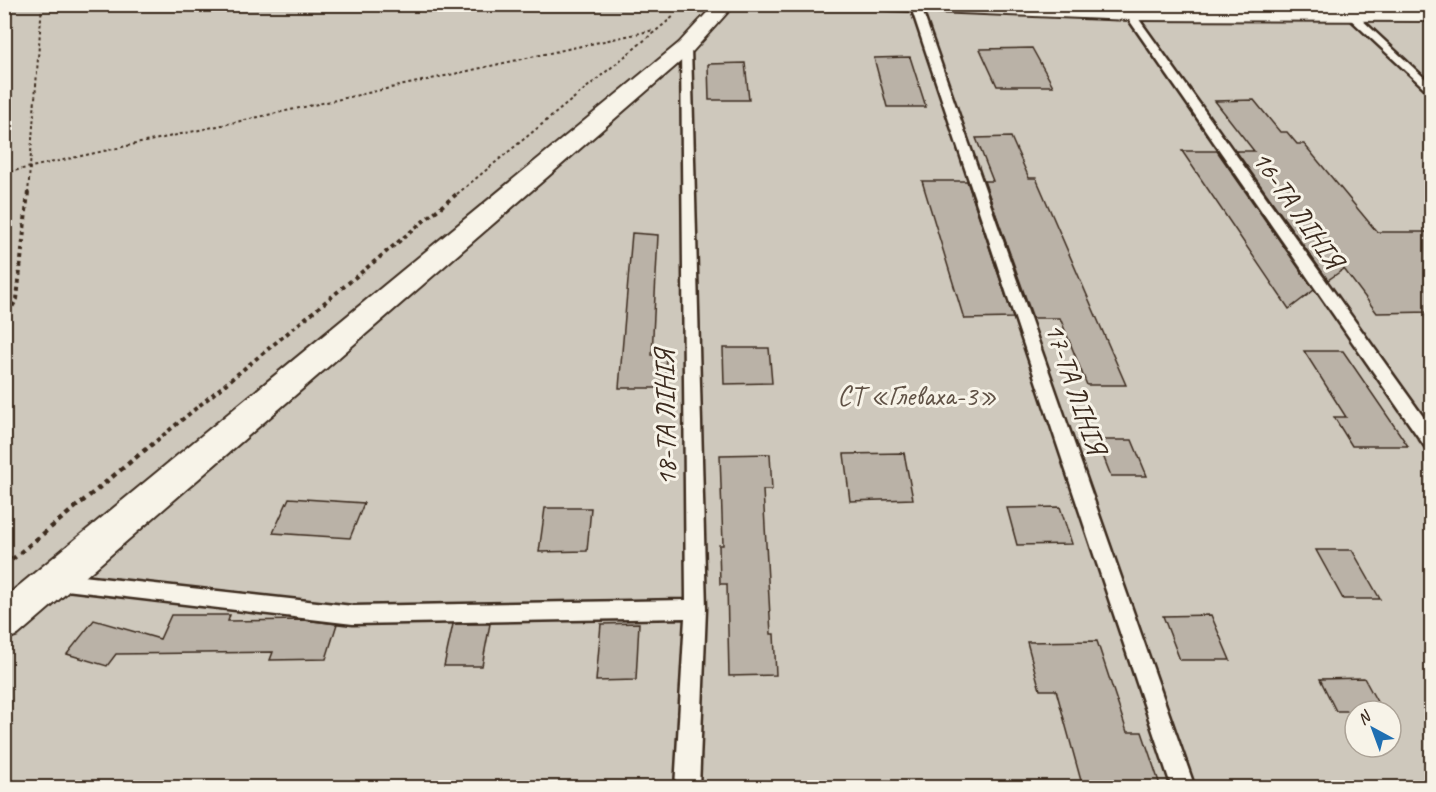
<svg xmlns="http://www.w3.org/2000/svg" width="1436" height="792" font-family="Caveat,sans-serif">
<rect width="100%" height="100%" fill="#ece7dc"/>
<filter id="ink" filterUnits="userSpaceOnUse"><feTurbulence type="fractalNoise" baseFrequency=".0167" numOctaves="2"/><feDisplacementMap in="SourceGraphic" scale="12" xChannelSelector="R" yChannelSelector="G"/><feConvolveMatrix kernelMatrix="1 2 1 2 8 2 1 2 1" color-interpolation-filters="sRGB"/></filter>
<g filter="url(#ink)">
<!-- green -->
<path fill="#cec8bc" stroke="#84796d" stroke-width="1.5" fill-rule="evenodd" d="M5,5H1431V787L5,788ZM1355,711H1391V747H1355Z"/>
<!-- building -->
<g fill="#bab2a7" stroke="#3b2a1e" stroke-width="1.5">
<path d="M1032,48L1053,86H997L980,49Z"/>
<path d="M910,57L926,107H887L874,58Z"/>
<path d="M745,63L749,100H709L708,64Z"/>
<path d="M1254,100L1280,132H1287L1297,144H1304L1377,232H1431V312L1377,313L1344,269L1328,280L1236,151H1254L1215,101Z"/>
<path d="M1011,137L1029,178H1036L1126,385H1087L1060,318H1033L984,181H993L976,138Z"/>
<path d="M1182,151H1217L1314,290L1289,309Z"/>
<path d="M922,181H967L1013,318L964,319Z"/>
<path d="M632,233L658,235L652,355H666L665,388H619Z"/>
<path d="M723,348H769L772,383L724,384Z"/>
<path d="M1304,351H1343L1408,446H1352L1334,417H1346Z"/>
<path d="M1097,440H1132L1147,476H1111Z"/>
<path d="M904,453L913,499L850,501L844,454Z"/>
<path d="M770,454L772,490H763L771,634H774L776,675L729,676L727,584H720L719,545H723L720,455Z"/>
<path d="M289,498L364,503L350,538L273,533Z"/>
<path d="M1060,507L1072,544L1017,545L1007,508Z"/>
<path d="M545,508H591L587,551L539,552Z"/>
<path d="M1316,550H1352L1380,599H1343Z"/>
<path d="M171,615H230L228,621L304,620L337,624L326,659L270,660L273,652L116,654L107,666L67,654L94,620L160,639Z"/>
<path d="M1211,615L1230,660H1180L1163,616Z"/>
<path d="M639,623L636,680L596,681L601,624Z"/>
<path d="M453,624H490L482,666H444Z"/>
<path d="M1097,641L1127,732H1142L1161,788H1083L1056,690H1040L1027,642Z"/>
<path d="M1364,678L1382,711H1336L1320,679Z"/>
</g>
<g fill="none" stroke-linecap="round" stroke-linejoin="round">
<defs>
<g id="lane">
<path d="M1118,4H1128L1432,429V450L1426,448Z"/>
<path d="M1334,4H1345L1432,85V95Z"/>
<path d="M912,5L921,7L1195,788H1172L911,7Z"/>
<path d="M686,44L691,47L706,609L699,788H675L685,618L353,624L49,588L46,582L49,576L56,573L353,606L686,600L681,47Z"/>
</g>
<g id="street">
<path d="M715,4H735L693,51L18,635L4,640V598L679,43Z"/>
<path d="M879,4L1432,9V21L1130,20L888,10L881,8Z"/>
</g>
</defs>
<!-- lane casing -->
<use href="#lane" stroke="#3b2a1e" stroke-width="5"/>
<!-- street casing -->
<use href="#street" stroke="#3b2a1e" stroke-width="4"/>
<!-- path-far2 -->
<g stroke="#3b2a1e" stroke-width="2" stroke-dasharray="3 3" stroke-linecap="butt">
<path d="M4,173L654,30"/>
<path d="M28,194L42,4"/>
<path d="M457,194L674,16"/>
</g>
<!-- path-far1 -->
<g stroke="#3b2a1e" stroke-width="4" stroke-dasharray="4 4" stroke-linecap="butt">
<path d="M4,320L17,299L28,192"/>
<path d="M144,451L459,192"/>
</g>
<!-- path -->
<g stroke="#3b2a1e" stroke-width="4.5" stroke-dasharray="5 5" stroke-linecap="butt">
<path d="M4,556L10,563"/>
<path d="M4,566L146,449"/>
</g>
<!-- lane -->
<use href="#lane" fill="#f7f3e8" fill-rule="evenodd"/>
<!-- street -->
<use href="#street" fill="#f7f3e8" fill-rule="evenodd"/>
</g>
</g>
<g text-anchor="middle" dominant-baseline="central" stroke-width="6" stroke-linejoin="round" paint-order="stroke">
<!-- street labels -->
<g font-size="28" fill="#3b2a1e" stroke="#f7f3e8">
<text transform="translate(1298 209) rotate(55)">16-ТА ЛІНІЯ</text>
<text transform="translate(1076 388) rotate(71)">17-ТА ЛІНІЯ</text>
<text transform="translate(665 418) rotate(-91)">18-ТА ЛІНІЯ</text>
</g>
<!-- park labels -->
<g font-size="28" fill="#605246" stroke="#f7f3e8">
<text x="917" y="395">СТ «Глеваха-3»</text>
</g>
</g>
<!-- margin -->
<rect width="1436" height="792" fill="none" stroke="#f7f3e8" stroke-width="24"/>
<rect x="12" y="12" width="1412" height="768" fill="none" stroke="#3b2a1e" stroke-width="2" filter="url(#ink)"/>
<!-- north arrow -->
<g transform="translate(1373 729) rotate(319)"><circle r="28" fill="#f7f3e8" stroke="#aca397" stroke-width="1.5"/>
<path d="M0-4.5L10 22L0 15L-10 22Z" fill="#1f6fb2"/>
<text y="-9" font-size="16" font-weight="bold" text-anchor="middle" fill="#3b2a1e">N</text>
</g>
</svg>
